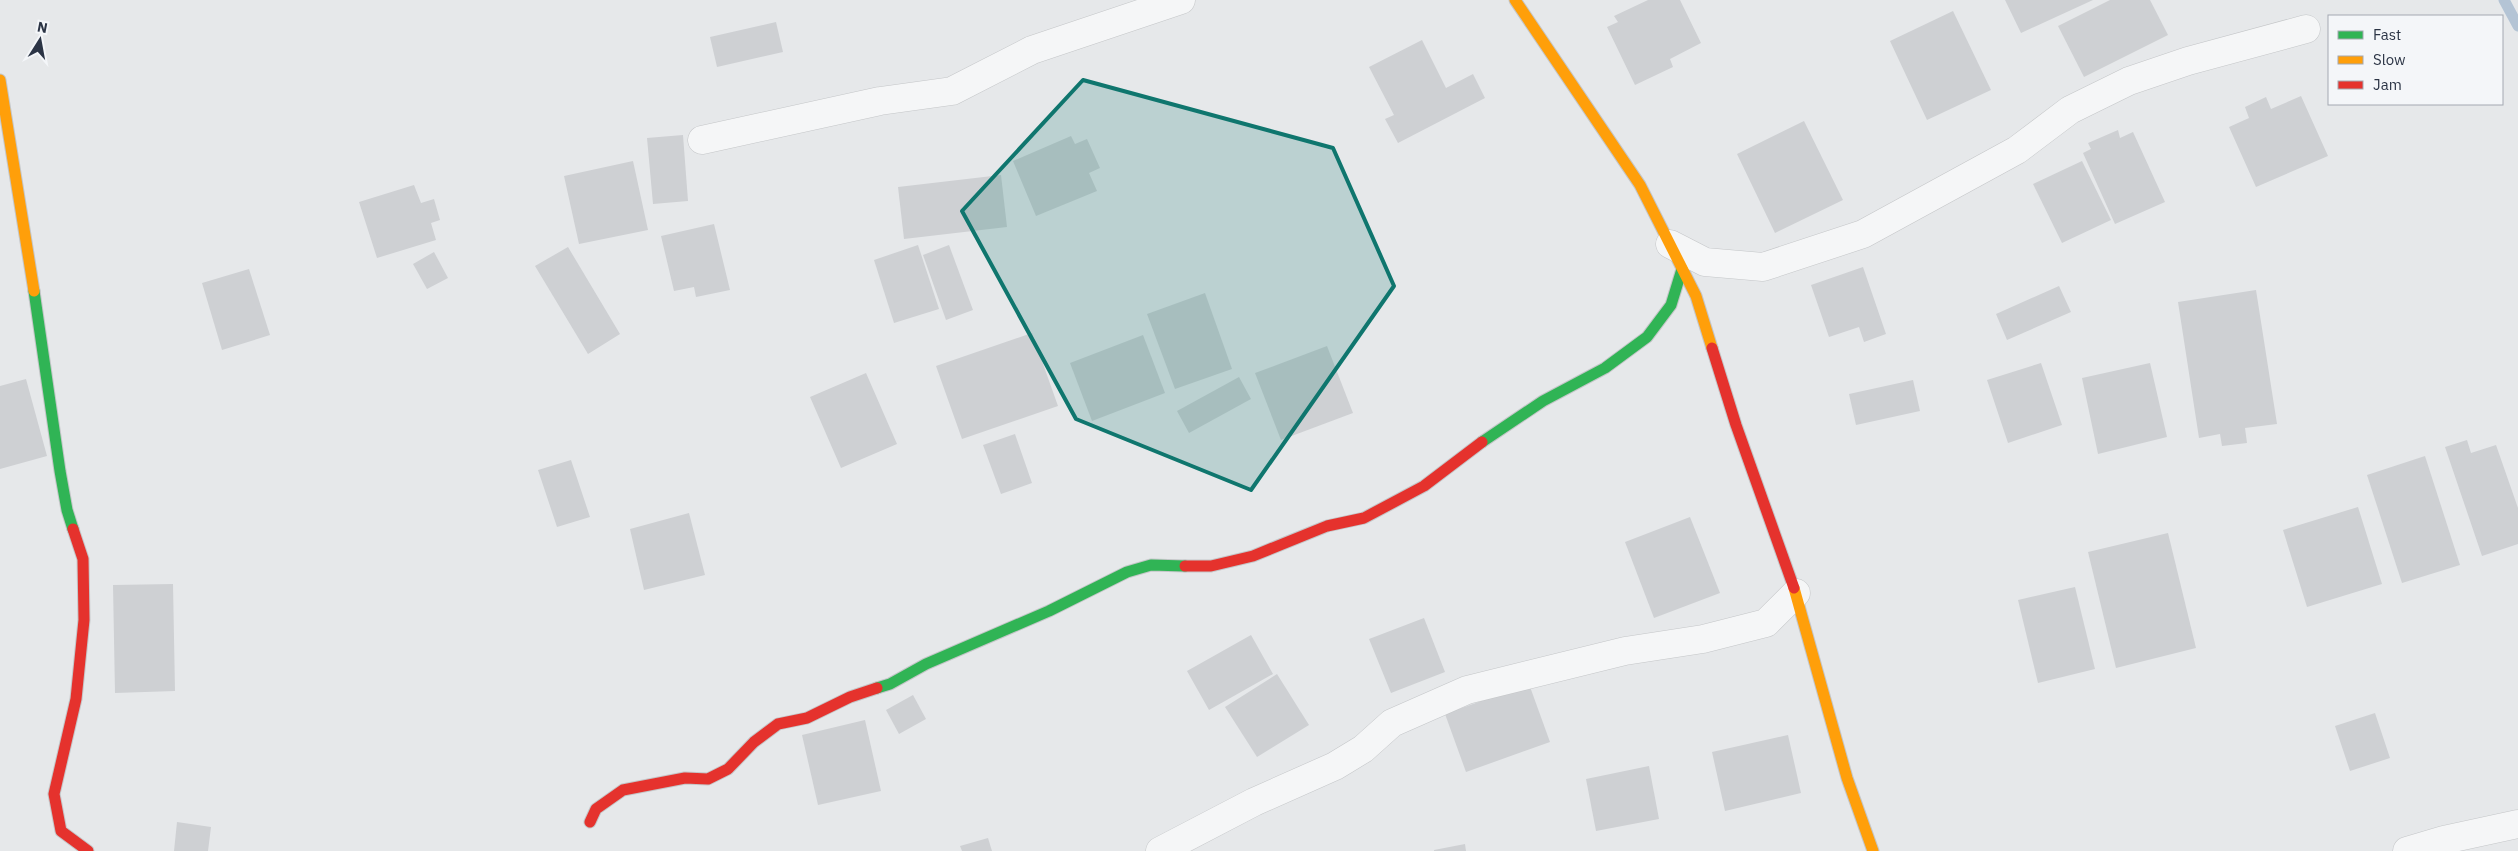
<svg xmlns="http://www.w3.org/2000/svg" width="2518" height="851" font-family="'IBM Plex Sans',sans-serif">
<rect width="100%" height="100%" fill="#e6e8ea"/>
<g fill="none" stroke-linecap="round" stroke-linejoin="round">
<!-- stream -->
<path stroke="#b4c4d5" stroke-width="11" d="M2504,0L2518,26"/>
</g>
<!-- building -->
<g fill="#ced0d3">
<path d="M1648,0H1680L1701,43L1670,59L1673,67L1635,85L1607,27L1618,22L1614,16Z"/>
<path d="M2005,0H2093L2021,33Z"/>
<path d="M2110,0H2150L2168,35L2084,77L2058,26Z"/>
<path d="M1953,11L1991,90L1927,120L1890,41Z"/>
<path d="M776,22L783,52L717,67L710,37Z"/>
<path d="M1422,40L1446,88L1473,74L1485,98L1398,143L1385,119L1394,115L1369,67Z"/>
<path d="M2301,96L2328,156L2256,187L2229,127L2249,118L2245,107L2266,97L2271,109Z"/>
<path d="M1804,121L1843,200L1775,233L1737,154Z"/>
<path d="M2118,130L2120,138L2133,132L2165,202L2115,224L2083,153L2091,149L2088,143Z"/>
<path d="M683,135L688,201L653,204L647,138Z"/>
<path d="M1071,136L1075,144L1087,139L1100,168L1089,173L1097,191L1036,216L1013,161Z"/>
<path d="M633,161L648,230L579,244L564,176Z"/>
<path d="M2082,161L2111,220L2062,243L2033,184Z"/>
<path d="M1001,175L1007,227L904,239L898,187Z"/>
<path d="M414,185L421,203L434,199L440,220L431,223L436,240L377,258L359,202Z"/>
<path d="M714,224L730,290L696,297L694,287L674,291L661,236Z"/>
<path d="M918,245L939,309L894,323L874,260Z"/>
<path d="M949,245L973,310L946,320L923,255Z"/>
<path d="M568,247L620,334L588,354L535,266Z"/>
<path d="M434,252L448,278L427,289L413,264Z"/>
<path d="M1863,267L1886,334L1864,342L1859,327L1829,337L1811,285Z"/>
<path d="M249,269L270,335L222,350L202,283Z"/>
<path d="M2059,286L2071,312L2007,340L1996,314Z"/>
<path d="M2256,290L2277,424L2245,428L2247,443L2222,446L2220,434L2199,438L2178,302Z"/>
<path d="M1205,293L1232,369L1175,389L1147,314Z"/>
<path d="M1032,333L1058,406L962,439L936,366Z"/>
<path d="M1143,335L1165,393L1092,421L1070,363Z"/>
<path d="M1327,346L1353,413L1281,440L1255,373Z"/>
<path d="M2041,363L2062,425L2008,443L1987,380Z"/>
<path d="M2150,363L2167,437L2098,454L2082,378Z"/>
<path d="M866,373L897,444L841,468L810,397Z"/>
<path d="M1239,377L1251,399L1189,433L1177,411Z"/>
<path d="M26,379L47,456L0,469V386Z"/>
<path d="M1913,380L1920,411L1856,425L1849,394Z"/>
<path d="M1015,434L1032,483L1001,494L983,445Z"/>
<path d="M2467,440L2471,453L2496,445L2518,508V544L2482,556L2445,447Z"/>
<path d="M2425,456L2460,565L2402,583L2367,475Z"/>
<path d="M571,460L590,517L557,527L538,470Z"/>
<path d="M2358,507L2382,584L2307,607L2283,530Z"/>
<path d="M689,513L705,575L644,590L630,529Z"/>
<path d="M1690,517L1720,593L1654,618L1625,542Z"/>
<path d="M2168,533L2196,648L2116,668L2088,552Z"/>
<path d="M173,584L175,691L115,693L113,585Z"/>
<path d="M2075,587L2095,669L2038,683L2018,600Z"/>
<path d="M1424,618L1445,672L1391,693L1369,639Z"/>
<path d="M1251,635L1273,674L1209,710L1187,671Z"/>
<path d="M1277,674L1309,725L1257,757L1225,707Z"/>
<path d="M1529,684L1550,742L1466,772L1445,714Z"/>
<path d="M913,695L926,719L899,734L886,710Z"/>
<path d="M2375,713L2390,758L2350,771L2335,726Z"/>
<path d="M865,720L881,791L818,805L802,735Z"/>
<path d="M1788,735L1801,793L1725,811L1712,752Z"/>
<path d="M1649,766L1659,819L1596,831L1586,779Z"/>
<path d="M177,822L211,827L208,851H174Z"/>
<path d="M988,838L992,851H962L960,846Z"/>
<path d="M1465,844L1466,851H1434V850Z"/>
</g>
<g fill="none" stroke-linecap="round" stroke-linejoin="round">
<defs>
<g id="street">
<path d="M702,140L880,101L952,91L1032,50L1181,0"/>
<path d="M1670,244L1705,262L1763,267L1863,234L2017,150L2070,110L2129,81L2188,61L2306,29"/>
<path d="M1160,851L1254,802L1335,766L1363,749L1392,723L1467,690L1625,651L1703,639L1766,623L1796,593"/>
<path d="M2407,851L2444,840L2518,824"/>
</g>
<g id="fast">
<path d="M34,291L60,471L67,510L73,529"/>
<path d="M1482,442L1543,401L1605,368L1647,337L1671,305L1682,269"/>
<path d="M877,688L890,684L926,664L1049,611L1127,572L1151,565L1185,566"/>
</g>
<g id="slow">
<path d="M1515,0L1640,185L1696,296L1712,348"/>
<path d="M0,80L34,291"/>
<path d="M1794,588L1847,778L1873,851"/>
</g>
<g id="jam">
<path d="M1712,348L1736,425L1794,588"/>
<path d="M73,529L83,559L84,620L76,699L54,794L61,831L88,851"/>
<path d="M1185,566H1211L1253,556L1327,526L1364,518L1424,486L1482,442"/>
<path d="M590,822L596,809L623,790L685,778L708,779L728,769L754,742L778,724L807,718L850,697L877,688"/>
</g>
</defs>
<!-- street casing -->
<use href="#street" stroke="#c4c6c8" stroke-width="29"/>
<!-- fast casing -->
<use href="#fast" stroke="#c4c6c8" stroke-width="13"/>
<!-- slow casing -->
<use href="#slow" stroke="#c4c6c8" stroke-width="13"/>
<!-- jam casing -->
<use href="#jam" stroke="#c4c6c8" stroke-width="13"/>
<!-- street -->
<use href="#street" stroke="#f5f6f7" stroke-width="28"/>
<!-- fast -->
<use href="#fast" stroke="#30b455" stroke-width="11"/>
<!-- slow -->
<use href="#slow" stroke="#ff9f0a" stroke-width="11"/>
<!-- jam -->
<use href="#jam" stroke="#e5322d" stroke-width="11"/>
</g>
<!-- marked area -->
<path fill="#0f766e" fill-opacity="0.2" stroke="#0f766e" stroke-width="4" stroke-linejoin="round" d="M1083,80L1333,148L1394,286L1251,490L1076,419L962,211Z"/>
<!-- legend -->
<rect x="2328" y="15" width="175" height="90" fill="#f4f6f9" stroke="#a4a8b1"/>
<rect x="2338" y="31" width="25" height="8" fill="#30b455" stroke="#a4a8b1"/>
<text x="2373" y="40" font-size="15" fill="#2b3445">Fast</text>
<rect x="2338" y="56" width="25" height="8" fill="#ff9f0a" stroke="#a4a8b1"/>
<text x="2373" y="65" font-size="15" fill="#2b3445">Slow</text>
<rect x="2338" y="81" width="25" height="8" fill="#e5322d" stroke="#a4a8b1"/>
<text x="2373" y="90" font-size="15" fill="#2b3445">Jam</text>
<!-- north arrow -->
<g transform="translate(40 40) rotate(11)" stroke="#f4f6f9" stroke-width="4" paint-order="stroke">
<path d="M0-4L9 19L0 12L-9 19Z" fill="#2b3445"/>
<text y="-8" font-size="14" font-weight="bold" text-anchor="middle" fill="#2b3445">N</text>
</g>
</svg>
